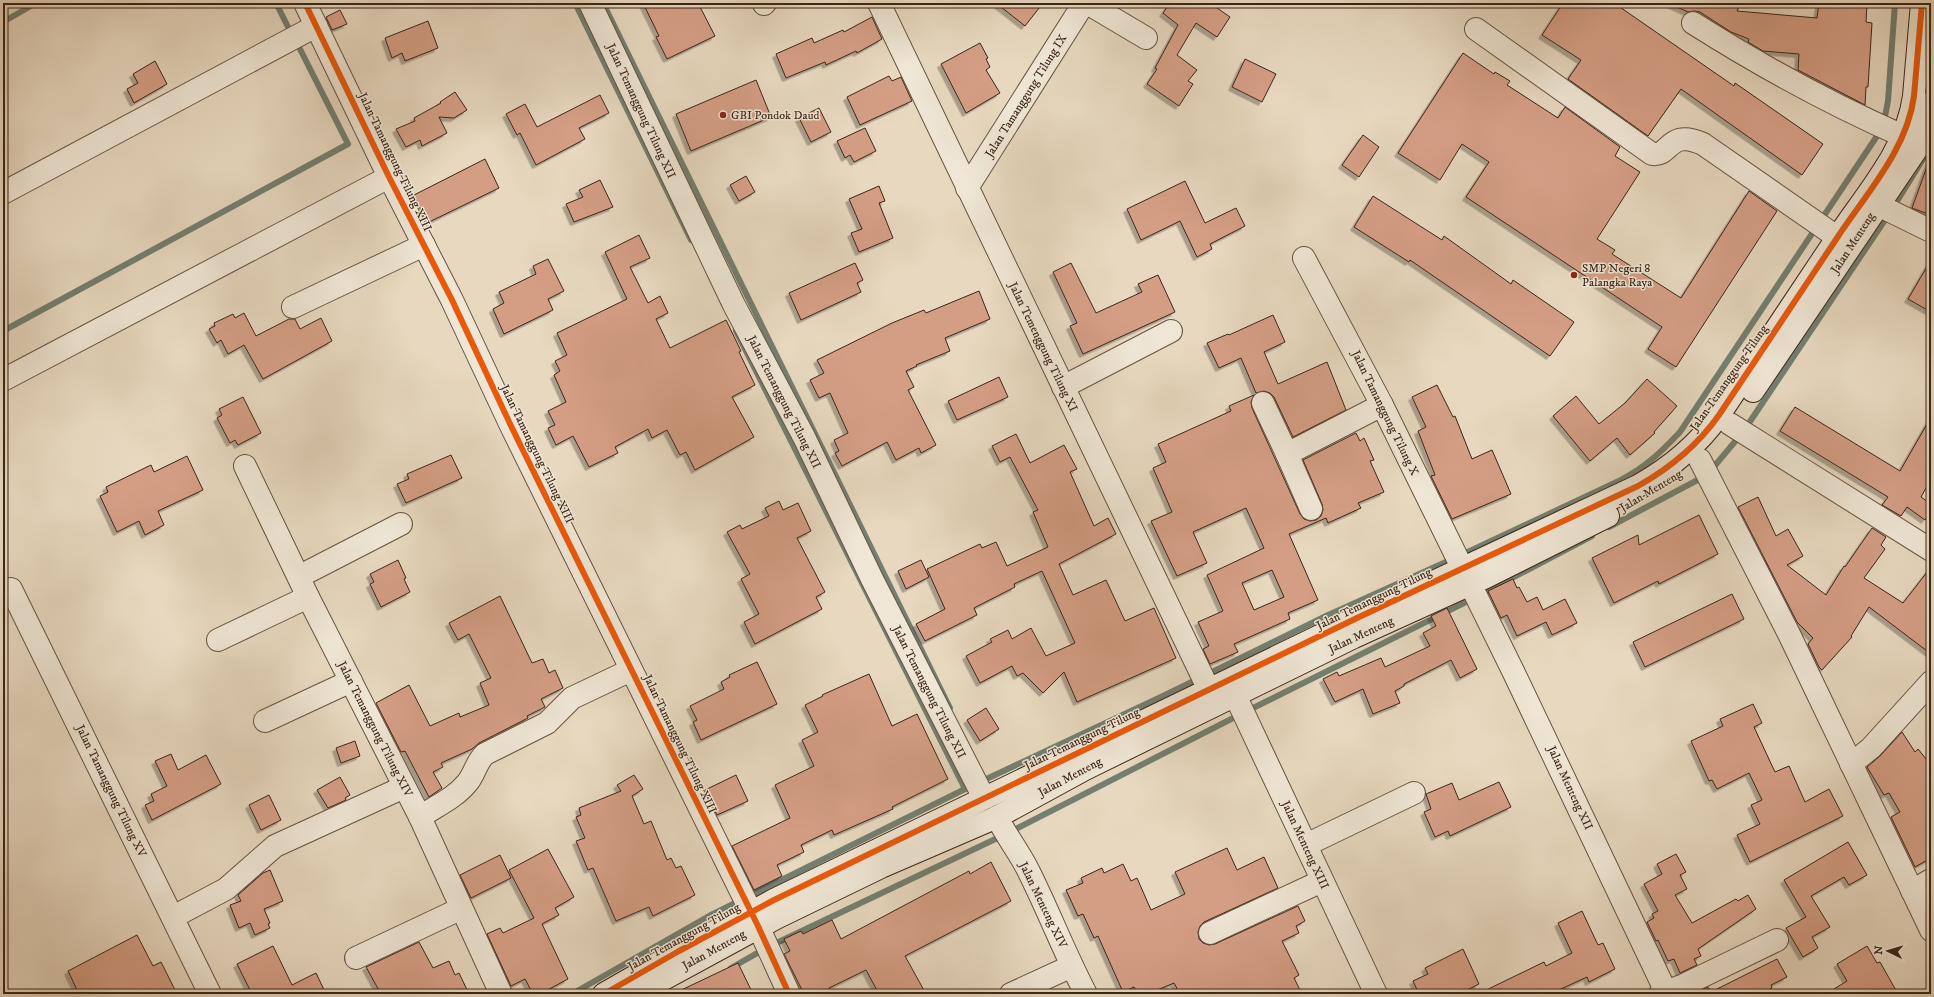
<svg xmlns="http://www.w3.org/2000/svg" width="1934" height="997" font-family="'IM FELL DW Pica',serif">
<defs>
<filter id="shadow"><feDropShadow dx="-3.5" dy="3.5" stdDeviation="0" flood-color="#0004"/></filter>
</defs>
<rect width="100%" height="100%" fill="#e7d8bf"/>
<filter id="stains"><feTurbulence type="fractalNoise" baseFrequency=".005" numOctaves="4"/><feColorMatrix values="0 0 0 0 .2 0 0 0 0 .09 0 0 0 0 .02 0 0 0 .5 -.17"/></filter>
<radialGradient id="worn" r=".72"><stop offset=".6" stop-color="#630" stop-opacity="0"/><stop offset="1" stop-color="#630" stop-opacity=".3"/></radialGradient>
<g fill="none" stroke-linecap="round" stroke-linejoin="round">
<!-- stream -->
<g stroke="#737f70" stroke-width="6">
<path d="M276,3L288,27"/>
<path d="M575,3L691,240"/>
<path d="M603,3L950,708"/>
<path d="M3,22L36,3"/>
<path d="M3,331L348,144L299,47"/>
<path d="M736,331L965,789"/>
<path d="M1609,527L1707,475L1743,432L1891,211L1925,156L1931,151"/>
<path d="M731,968L768,947L1006,834L1243,713L1476,597L1592,536"/>
<path d="M572,994L709,916L965,789L1163,696L1326,616L1457,557L1621,480C1647,466 1660,453 1680,432L1883,127L1888,101L1895,3"/>
</g>
</g>
<!-- building -->
<g fill="#d49e85" stroke="#3c2517" fill-rule="evenodd" filter="url(#shadow)">
<path d="M643,3H698L715,36L667,59L656,37L659,36Z"/>
<path d="M996,3H1043L1025,26Z"/>
<path d="M1170,3H1210L1230,17L1217,37L1196,23L1177,55L1197,70L1188,81L1193,84L1179,106L1147,84L1157,69L1155,68L1178,25L1163,13Z"/>
<path d="M1563,3H1614L1734,86L1735,83L1823,144L1802,175L1681,89L1648,136L1568,79L1581,60L1542,35Z"/>
<path d="M1668,3H1741L1737,11L1817,18L1819,3H1867L1866,22L1872,23L1868,87H1866L1865,105L1798,70L1799,54L1763,51L1748,42L1749,39L1731,32L1700,12L1694,11L1688,12Z"/>
<path d="M340,10L347,24L332,30L326,17Z"/>
<path d="M872,17L882,39L857,53L856,51L826,65L825,62L786,78L776,54L812,38L814,43L843,30L844,32Z"/>
<path d="M428,21L438,48L405,61L402,53L392,58L385,38Z"/>
<path d="M980,43L988,58L986,59L990,67L986,70L1000,93L966,113L941,64Z"/>
<path d="M1463,53L1494,74L1495,72L1510,81L1507,85L1558,118L1565,107L1620,147L1615,156L1640,172L1597,239L1615,250L1612,254L1681,298L1749,191L1777,211L1676,367L1648,349L1662,327L1466,197L1489,162L1462,144L1440,180L1398,153Z"/>
<path d="M1245,59L1276,74L1262,102L1232,87Z"/>
<path d="M155,61L167,84L134,103L127,89L138,83L133,74Z"/>
<path d="M889,76L892,81L901,77L912,101L860,125L847,97Z"/>
<path d="M756,80L771,117L691,151L676,114Z"/>
<path d="M455,92L467,110L454,118L439,117L447,133L422,146L420,140L406,147L396,129L415,121L414,118L441,103L440,102Z"/>
<path d="M600,95L609,113L579,128L585,139L536,165L520,133L517,135L506,114L525,104L537,127Z"/>
<path d="M819,108L831,132L811,142L799,118Z"/>
<path d="M865,128L876,151L854,162L850,155L845,158L837,141Z"/>
<path d="M1363,135L1379,147L1359,177L1342,165Z"/>
<path d="M485,159L499,188L427,223L414,195Z"/>
<path d="M1929,161H1931V215L1912,208Z"/>
<path d="M746,176L755,192L739,201L730,185Z"/>
<path d="M600,180L613,207L574,222L566,204L583,197L579,190Z"/>
<path d="M1185,181L1205,223L1236,208L1245,226L1210,244L1212,249L1197,257L1180,221L1141,240L1127,209Z"/>
<path d="M879,186L885,201L879,203L893,238L859,252L851,233L862,229L849,199Z"/>
<path d="M1373,196L1442,240L1444,236L1511,284L1513,280L1574,322L1550,356L1410,260L1409,262L1354,227Z"/>
<path d="M639,235L650,258L630,267L648,303L660,296L668,313L656,319L670,348L726,320L741,351L739,352L755,385L732,397L754,437L695,470L686,452L680,455L667,430L652,438L648,429L615,447L618,453L589,467L573,436L556,445L548,428L555,425L548,411L566,402L554,375L560,371L555,361L567,355L557,333L627,299L605,252Z"/>
<path d="M548,259L564,291L548,299L553,310L504,334L493,309L504,303L499,292L536,274L533,266Z"/>
<path d="M1931,260V312L1908,299Z"/>
<path d="M855,263L863,280L857,283L861,292L801,320L789,293Z"/>
<path d="M1071,263L1096,313L1142,292L1138,284L1158,275L1175,312L1083,354L1070,326L1077,323L1053,272Z"/>
<path d="M979,291L990,319L945,338L950,351L916,365L917,366L906,371L914,387L908,390L936,445L921,453L919,448L896,460L887,442L842,466L835,453L839,451L834,440L848,433L830,393L819,398L810,380L824,373L817,360L892,323L924,310L926,313Z"/>
<path d="M244,313L256,336L289,319H295L300,329L321,318L332,341L263,379L244,345L228,354L221,340L217,343L209,329L215,326L214,323L233,314L235,318Z"/>
<path d="M1273,315L1285,342L1264,352L1278,384L1327,362L1346,410L1293,437L1274,397L1270,393L1264,391L1256,393L1241,358L1219,368L1207,343L1228,334L1229,335Z"/>
<path d="M999,377L1008,397L957,420L948,401Z"/>
<path d="M1647,379L1677,406L1654,432L1655,433L1630,455L1617,438L1590,461L1553,416L1576,396L1599,424L1625,403Z"/>
<path d="M1437,385L1453,417L1455,416L1472,459L1492,450L1511,494L1452,519L1431,476L1435,475L1418,431L1426,427L1412,397Z"/>
<path d="M1254,395L1251,402L1252,408L1300,514L1304,519L1310,521L1316,520L1321,516L1323,510L1322,504L1303,460L1356,433L1360,441L1364,438L1374,460L1370,461L1384,492L1358,503L1361,508L1328,523L1326,518L1289,534L1318,600L1288,613L1290,619L1234,644L1238,652L1210,664L1203,649L1209,646L1198,622L1223,611L1207,575L1264,548L1246,508L1193,532L1207,563L1177,576L1151,521L1172,512L1153,468L1166,462L1158,444L1231,411L1229,406ZM1272,570L1284,597L1254,610L1242,583Z"/>
<path d="M243,397L261,433L238,445L235,440L230,443L217,418L222,415L219,409Z"/>
<path d="M1795,407L1900,471L1931,417V479L1921,497L1931,504V511L1925,520L1907,507L1901,516L1882,505L1888,497L1780,431Z"/>
<path d="M1016,434L1030,463L1064,445L1077,469L1070,472L1094,526L1108,518L1116,534L1059,564L1073,595L1106,580L1125,621L1154,608L1176,658L1077,702L1064,672L1043,693L1023,673L1017,676L1012,666L980,683L966,656L992,642L990,639L1008,630L1012,639L1031,628L1046,656L1075,643L1042,571L1014,584L1015,587L974,608L977,615L925,641L916,624L945,609L927,569L980,544L982,548L996,542L1007,566L1048,547L1033,512L1038,510L1010,457L1000,462L992,446Z"/>
<path d="M451,455L462,478L406,503L397,484L409,479L407,474Z"/>
<path d="M187,456L203,490L158,511L164,525L145,535L139,521L117,532L100,496L108,492L106,487L151,465L154,472Z"/>
<path d="M1758,497L1776,536L1788,529L1803,556L1787,565L1826,595L1844,566L1845,567L1872,528L1886,537L1881,545L1885,549L1864,578L1903,603L1931,567V654L1869,607L1851,636L1852,637L1822,670L1819,667L1808,644L1813,638L1797,622L1738,507Z"/>
<path d="M779,501L783,510L798,503L811,531L797,538L825,592L816,597L822,609L755,644L744,622L759,614L741,579L750,574L727,532L740,525L742,529L769,516L765,508Z"/>
<path d="M1699,515L1718,554L1659,584L1658,581L1614,603L1592,558L1638,535L1639,545Z"/>
<path d="M398,560L406,578L404,579L410,592L381,607L370,584L374,582L370,574Z"/>
<path d="M921,560L929,577L906,589L898,571Z"/>
<path d="M1513,579L1517,588L1519,587L1527,602L1537,597L1543,610L1565,599L1577,623L1552,635L1546,622L1517,636L1507,615L1501,618L1488,591Z"/>
<path d="M1732,594L1744,619L1645,667L1633,642Z"/>
<path d="M500,596L532,663L543,659L549,673L555,670L563,688L541,699L545,707L527,716L528,718L479,743L472,749L441,763L443,767L433,772L442,788L429,797L405,751L401,752L376,703L409,685L430,726L459,713L460,717L489,705L480,683L491,678L469,634L458,640L449,623Z"/>
<path d="M1447,608L1477,669L1460,678L1451,660L1404,684V686L1395,691L1400,703L1373,714L1363,689L1335,702L1323,679L1337,672L1339,676L1381,658L1385,667L1430,646L1423,633L1436,626L1431,616Z"/>
<path d="M757,662L777,704L701,740L693,722L697,720L690,706L724,689L721,682L730,677L729,675Z"/>
<path d="M869,674L892,726L917,714L948,779L892,807L893,809L834,835L832,830L801,845L804,852L777,865L782,876L754,890L732,846L790,818L775,785L814,766L802,740L818,732L805,705L823,696L822,695Z"/>
<path d="M1753,704L1762,723L1754,727L1775,772L1789,766L1805,802L1829,789L1843,816L1750,862L1737,835L1760,824L1751,805L1762,800L1749,773L1717,789L1712,780L1709,781L1691,741L1723,726L1720,719Z"/>
<path d="M986,708L999,729L980,741L967,720Z"/>
<path d="M1902,732L1915,752L1918,749L1931,765V858L1915,867L1891,817L1900,812L1889,793L1884,795L1867,767L1880,756Z"/>
<path d="M355,741L360,756L341,763L336,748Z"/>
<path d="M171,754L178,770L206,755L221,784L152,820L145,805L154,801L151,794L167,786L155,761Z"/>
<path d="M634,775L643,789L632,796L644,824L651,821L667,860L671,858L676,868L681,866L695,895L653,916L649,907L616,921L593,868L588,870L576,841L585,838L576,817L581,815L579,808L621,791L617,785Z"/>
<path d="M736,775L748,801L717,815L705,790Z"/>
<path d="M340,777L350,795L345,798L346,800L328,808L317,790Z"/>
<path d="M1499,782L1511,807L1450,836L1448,831L1435,837L1424,812L1431,809L1426,794L1452,783L1459,800Z"/>
<path d="M269,795L281,820L261,830L249,805Z"/>
<path d="M1848,842L1867,875L1849,885L1844,877L1811,896L1830,927L1812,937L1818,948L1803,957L1786,928L1806,917L1784,880Z"/>
<path d="M1227,848L1237,870L1264,857L1278,888L1204,922L1200,926L1198,932L1199,939L1203,943L1209,945L1215,944L1298,906L1305,921L1296,926L1299,933L1282,941L1299,975L1294,978L1302,994H1238L1235,989L1225,994H1180L1174,983L1150,993L1148,990L1138,994L1134,987L1123,992L1098,936L1094,938L1083,914L1078,916L1066,890L1083,883L1081,878L1102,868L1104,873L1123,864L1131,881L1137,878L1151,910L1185,894L1175,872Z"/>
<path d="M548,849L574,897L555,908L559,915L542,924L568,979L540,994H533L525,979L511,986L487,934L500,928L503,933L534,918L509,870Z"/>
<path d="M1676,854L1686,872L1680,875L1687,889L1675,895L1692,923L1736,899L1738,901L1748,895L1756,909L1698,949L1701,956L1694,959L1697,965L1680,973L1674,959L1668,961L1658,940L1656,941L1647,922L1654,918L1652,914L1658,911L1644,884L1662,874L1657,864Z"/>
<path d="M500,855L511,878L471,898L460,875Z"/>
<path d="M991,862L1011,901L905,956L926,994H879L866,970L829,988L832,994H804L784,954L790,951L784,939L801,931L803,934L832,920L841,939L969,871L970,874Z"/>
<path d="M270,870L283,901L264,909L270,923L268,924L270,928L255,935L250,923L239,928L230,905L241,901L238,895L263,873Z"/>
<path d="M1582,911L1598,945L1603,943L1615,969L1589,982L1587,977L1550,994H1478L1544,962L1546,966L1572,953L1558,923Z"/>
<path d="M137,935L153,966L161,962L177,994H79L68,971Z"/>
<path d="M419,942L433,968L449,961L455,975L459,973L469,994H381L366,967Z"/>
<path d="M273,946L292,985L316,973L326,994H252L237,964Z"/>
<path d="M1867,946L1877,963L1880,962L1898,994H1826L1847,981L1837,964Z"/>
<path d="M1463,949L1479,984L1459,994H1419L1413,981L1428,974L1425,968Z"/>
<path d="M1777,959L1787,977L1771,985L1772,988L1761,994H1694L1708,987L1711,992Z"/>
<path d="M738,963L753,994H673Z"/>
</g>
<g fill="none" stroke-linecap="round" stroke-linejoin="round">
<defs>
<g id="street">
<path d="M305,3L389,177L452,300L512,428L758,926L789,994"/>
<path d="M590,3L734,305L804,437L872,579L984,798"/>
<path d="M879,3L1209,690"/>
<path d="M1087,3L1146,38"/>
<path d="M764,4L765,3"/>
<path d="M1693,23C1761,66 1830,104 1903,136"/>
<path d="M1476,29L1652,154C1671,157 1668,128 1703,144L1837,237"/>
<path d="M967,188L1084,3"/>
<path d="M3,193L316,26"/>
<path d="M1878,205L1931,231"/>
<path d="M1304,258L1382,405L1513,671L1667,994"/>
<path d="M293,307L424,245"/>
<path d="M3,380L389,177"/>
<path d="M1063,387L1171,331"/>
<path d="M1263,403L1287,454L1382,405"/>
<path d="M1730,424L1931,550"/>
<path d="M1287,454L1311,509"/>
<path d="M1700,460L1789,634L1931,930"/>
<path d="M245,466L308,597L420,817L501,994"/>
<path d="M300,576L401,524"/>
<path d="M11,589L210,994"/>
<path d="M218,640L308,597"/>
<path d="M1235,695L1376,994"/>
<path d="M265,721L351,681"/>
<path d="M1851,764L1871,748L1931,682"/>
<path d="M420,817C436,806 455,798 467,783C475,774 476,762 485,754L547,723L572,698L631,670"/>
<path d="M997,817C1006,836 1020,853 1029,872C1049,912 1065,954 1086,994"/>
<path d="M1306,845L1414,793"/>
<path d="M1912,891L1931,880"/>
<path d="M173,917L226,889L275,846L404,787"/>
<path d="M1210,933L1322,881"/>
<path d="M356,958L460,909"/>
<path d="M1011,994L1072,966"/>
<path d="M1660,994L1684,985L1777,940"/>
</g>
<g id="secondary">
<path d="M1753,391L1916,150L1926,128L1931,103"/>
<path d="M604,994L679,951L774,900L1357,618L1638,486C1670,468 1698,445 1719,415C1759,356 1797,297 1837,238C1866,194 1907,150 1914,96L1922,3"/>
<path d="M636,994L778,917L881,867L997,817L1085,769L1354,637L1486,577L1608,516"/>
</g>
</defs>
<!-- street casing -->
<use href="#street" stroke="#675241" stroke-width="24"/>
<!-- secondary casing -->
<use href="#secondary" stroke="#3c2517" stroke-width="24"/>
<!-- street -->
<use href="#street" stroke="#efe6d5" stroke-width="22"/>
<!-- secondary -->
<use href="#secondary" stroke="#efe6d5" stroke-width="22"/>
<defs>
<g id="cycleway">
<path d="M305,3L389,177L452,300L512,428L758,926L789,994"/>
<path d="M604,994L679,951L774,900L1357,618L1638,486C1670,468 1698,445 1719,415C1759,356 1797,297 1837,238C1866,194 1907,150 1914,96L1922,3"/>
</g>
</defs>
<!-- cycleway casing -->
<use href="#cycleway" stroke="#efe6d5" stroke-width="8"/>
<!-- cycleway -->
<use href="#cycleway" stroke="#e8590c" stroke-width="6"/>
</g>
<!-- markers -->
<g fill="#8f2418" stroke="#efe6d5" stroke-width="1.5">
<circle cx="723" cy="115" r="4"/>
<circle cx="1574" cy="275" r="4"/>
</g>
<g text-anchor="middle" dominant-baseline="central" stroke-width="3" stroke-linejoin="round" paint-order="stroke">
<!-- street labels -->
<g font-size="12" fill="#3c2517" stroke="#efe6d5">
<text transform="translate(1026 96) rotate(-58)">Jalan Tamanggung Tilung IX</text>
<text transform="translate(641 111) rotate(65)">Jalan Temanggung Tilung XII</text>
<text transform="translate(395 162) rotate(64)">Jalan Tamanggung Tilung XIII</text>
<text transform="translate(1853 243) rotate(-57)">Jalan Menteng</text>
<text transform="translate(1043 347) rotate(64)">Jalan Temenggung Tilung XI</text>
<text transform="translate(1729 378) rotate(-55)">Jalan Temanggung Tilung</text>
<text transform="translate(784 402) rotate(63)">Jalan Temanggung Tilung XII</text>
<text transform="translate(1385 413) rotate(64)">Jalan Tamanggung Tilung X</text>
<text transform="translate(537 454) rotate(64)">Jalan Tamanggung Tilung XIII</text>
<text transform="translate(1651 491) rotate(-31)">Jalan Menteng</text>
<text transform="translate(1374 599) rotate(-26)">Jalan Temanggung Tilung</text>
<text transform="translate(1361 635) rotate(-25)">Jalan Menteng</text>
<text transform="translate(929 692) rotate(63)">Jalan Temanggung Tilung XII</text>
<text transform="translate(375 729) rotate(63)">Jalan Temanggung Tilung XIV</text>
<text transform="translate(1082 739) rotate(-26)">Jalan Temanggung Tilung</text>
<text transform="translate(680 744) rotate(64)">Jalan Tamanggung Tilung XIII</text>
<text transform="translate(1070 777) rotate(-28)">Jalan Menteng</text>
<text transform="translate(1570 788) rotate(65)">Jalan Menteng XII</text>
<text transform="translate(111 791) rotate(64)">Jalan Tamanggung Tilung XV</text>
<text transform="translate(1305 845) rotate(65)">Jalan Menteng XIII</text>
<text transform="translate(1043 905) rotate(64)">Jalan Menteng XIV</text>
<text transform="translate(684 937) rotate(-29)">Jalan Temanggung Tilung</text>
<text transform="translate(714 950) rotate(-29)">Jalan Menteng</text>
</g>
<!-- poi labels -->
<g font-size="12" fill="#3c2517" stroke="#efe6d5" text-anchor="start">
<text x="731" y="115">GBI Pondok Daud</text>
<text x="1582" y="268">SMP Negeri 8<tspan x="1582" dy="14">Palangka Raya</tspan></text>
</g>
</g>
<!-- margin -->
<rect width="1934" height="997" fill="none" stroke="#e7d8bf" stroke-width="16"/>
<rect x="4" y="4" width="1926" height="989" fill="none" stroke="#3c2517" stroke-width="2"/>
<rect x="8" y="8" width="1918" height="981" fill="none" stroke="#3c2517"/>
<!-- north arrow -->
<g transform="translate(1888 951) rotate(275)" stroke="#efe6d5" stroke-width="3" paint-order="stroke">
<path d="M0-3L7 15L0 10L-7 15Z" fill="#3c2517"/>
<text y="-6" font-size="11" font-weight="bold" text-anchor="middle" fill="#3c2517">N</text>
</g>
<rect width="100%" height="100%" filter="url(#stains)"/>
<rect width="100%" height="100%" fill="url(#worn)"/>
</svg>
